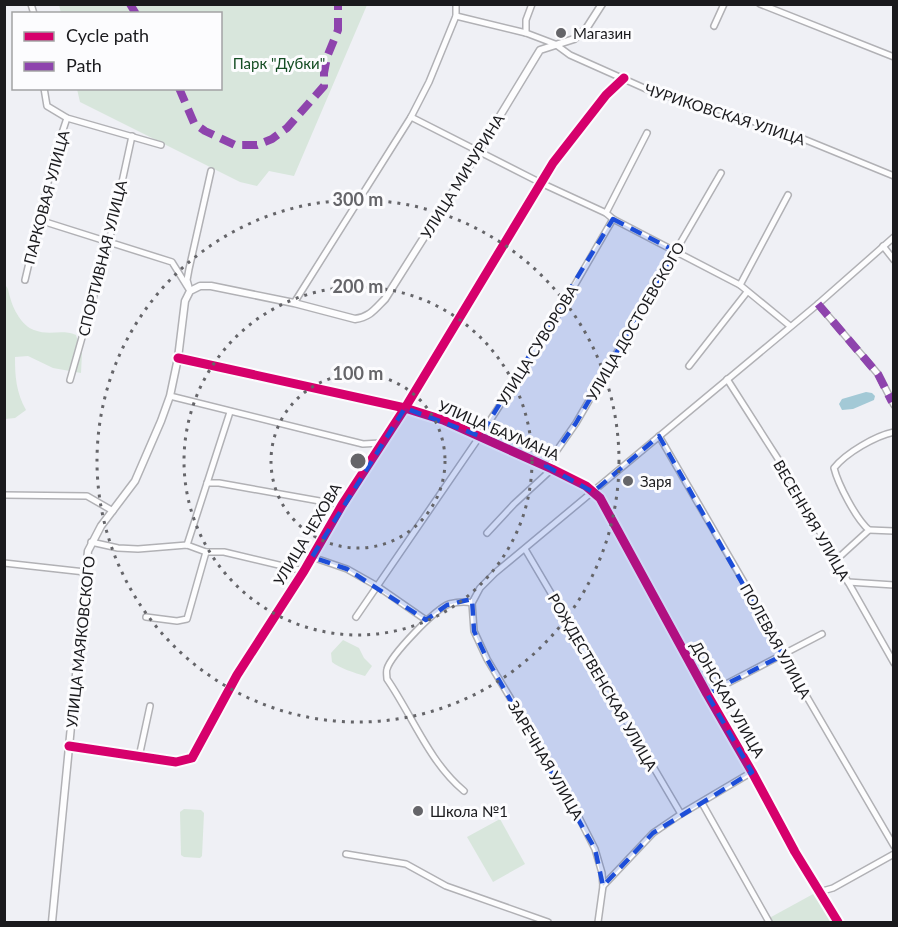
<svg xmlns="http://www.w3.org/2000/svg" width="898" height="927" font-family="Lato,sans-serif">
<rect width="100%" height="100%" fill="#eff0f5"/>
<!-- green -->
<g fill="#d8e6dc">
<path d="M59,5H367L294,176L269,171L257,186L240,182L80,102L77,89L220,88V14L61,13Z"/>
<path d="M4,284C9,288 8,291 10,297C13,309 22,326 34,330C49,336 62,329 76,335L82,353L81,373L53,368L28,356L15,357C15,377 16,392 26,410L15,418L5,419Z"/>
<path d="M343,640L359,648L364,658L372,666L365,676C355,673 339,668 332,662L331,653Z"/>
<path d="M184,809L201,810L204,813L202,856L200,858L184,857L181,855L180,812Z"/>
<path d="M500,819L525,864L493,882L467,837Z"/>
<path d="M815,893L834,922H762Z"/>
</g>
<!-- water -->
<path fill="#a3c9d6" d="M866,392L872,393L875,396L874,400L853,409L842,410L839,404L842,399Z"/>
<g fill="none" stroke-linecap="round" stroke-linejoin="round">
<defs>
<g id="minor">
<path d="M31,4L34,14"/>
<path d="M760,4L894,57"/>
<path d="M456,16L526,33L555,44L570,55L653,92L685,102L720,110L801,138L894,176"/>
<path d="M714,26L724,4"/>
<path d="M526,33V20L532,4"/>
<path d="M44,88L47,106L67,118L161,145"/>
<path d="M411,117L541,183L606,213L613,219L740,285L790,326"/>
<path d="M606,213L647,133"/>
<path d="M39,220L172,262L190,291"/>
<path d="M883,246L894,260"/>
<path d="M25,280L54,157L67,118"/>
<path d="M740,285L788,195"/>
<path d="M189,287L187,280L189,269L211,171"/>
<path d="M294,303L411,117L429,82L456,16V4"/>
<path d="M818,304L878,374L894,405"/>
<path d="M178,358L405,408L443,420L552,469L586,486L600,498L707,694L752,772L795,852L838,922"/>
<path d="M689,366L747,292"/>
<path d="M727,379L780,462L894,663"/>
<path d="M70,380L109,242L132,136"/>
<path d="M170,396L363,444L381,443"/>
<path d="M659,436L774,634L793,673L894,846"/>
<path d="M546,466L576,423L721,173"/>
<path d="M207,483H219L342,505"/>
<path d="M4,495L87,496L113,511"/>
<path d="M869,530L894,531"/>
<path d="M487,533L514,504L552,469"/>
<path d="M91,542L118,548L138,549L187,545L206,552H224L304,571"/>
<path d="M187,545L230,412"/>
<path d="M525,549L681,814"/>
<path d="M312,557L347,569L377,586L426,620"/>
<path d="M836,560L869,530C856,519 838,484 834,468C846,453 875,436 894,432"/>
<path d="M4,563L85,572"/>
<path d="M848,582L894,585"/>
<path d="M472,603L480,588L495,573L818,304L894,237"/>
<path d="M472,603L474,631L487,659L563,786L595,849L602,873L603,886L598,922"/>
<path d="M146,617L177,621L187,619L206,552"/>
<path d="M356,617L480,436L551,326L613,219"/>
<path d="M707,694L822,634"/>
<path d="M69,746L176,762L192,758L237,675L304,571L342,505L405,408L553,163L606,95L624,78"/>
<path d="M139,757L150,706"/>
<path d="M464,791C429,762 412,715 387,679C387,677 386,671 387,669C391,655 435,609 449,604C457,602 464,601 472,603"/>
<path d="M702,803L769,922"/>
<path d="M346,854L406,864L446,886L548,922"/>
<path d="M603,886L653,833L681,814L752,772"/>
<path d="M819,892L833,888L894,854"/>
</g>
<path id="tertiary" d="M52,922L88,551L101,526L135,481L161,421L170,396L178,358L185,301L190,291L200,286H211L294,303L355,319C370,317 375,309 385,299L478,152L540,50L574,39L586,29L602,4"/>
</defs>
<!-- minor casing -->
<use href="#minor" stroke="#b1b1b5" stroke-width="8"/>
<!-- tertiary casing -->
<use href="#tertiary" stroke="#b1b1b5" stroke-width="9"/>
<!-- minor -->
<use href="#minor" stroke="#fdfdfe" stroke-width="5"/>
<!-- tertiary -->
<use href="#tertiary" stroke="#fdfdfe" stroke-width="6"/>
<!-- quiet -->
<g stroke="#8e44ad" stroke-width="8" stroke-dasharray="15 8" stroke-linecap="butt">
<path d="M130,4L136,14"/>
<path d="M179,88L194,123L205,131L235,145H257L272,139L287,128L324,86V73L327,57L338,30V4"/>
<path d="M818,304L878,374L892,402"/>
</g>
<defs>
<g id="cycleway">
<path d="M178,358L405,408L443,420L552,469L586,486L600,498L707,694L752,772L795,852L838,922"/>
<path d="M69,746L176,762L192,758L237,675L304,571L342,505L405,408L553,163L606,95L624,78"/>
</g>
</defs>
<!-- cycleway casing -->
<use href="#cycleway" stroke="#fcfcfe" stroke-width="13"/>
<!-- cycleway -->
<use href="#cycleway" stroke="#d6006c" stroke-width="9"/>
</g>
<!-- marked area -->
<path fill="#1d4ed8" fill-opacity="0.2" stroke="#1d4ed8" stroke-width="4.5" stroke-dasharray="12 8" stroke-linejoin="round" d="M613,219L675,251L576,423L546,466L593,492L659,436L783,655L707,694L752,772L653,833L603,886L595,849L487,659L474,631L472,599L447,605L426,620L347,569L312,557L405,408L480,436Z"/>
<!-- distance rings -->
<g fill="none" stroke="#656569" stroke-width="3" stroke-dasharray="3 6">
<circle cx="358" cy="461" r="87"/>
<circle cx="358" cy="461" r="174"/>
<circle cx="358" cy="461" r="261"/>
</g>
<!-- markers -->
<g fill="#656569" stroke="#fcfcfe" stroke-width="2">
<circle cx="561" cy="33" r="6"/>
<circle cx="628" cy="481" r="6"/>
<circle cx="418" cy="811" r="6"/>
</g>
<g text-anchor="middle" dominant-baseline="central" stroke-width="6" stroke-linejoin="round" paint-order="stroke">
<!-- poi labels -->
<g font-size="15" fill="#1a1a1d" stroke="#fcfcfe" text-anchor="start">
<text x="573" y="33">Магазин</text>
<text x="640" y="481">Заря</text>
<text x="430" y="811">Школа №1</text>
</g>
<!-- park labels -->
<g font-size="15" fill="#154e24" stroke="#fcfcfe">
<text x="279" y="63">Парк "Дубки"</text>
</g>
<!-- street labels -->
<g font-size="15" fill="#1a1a1d" stroke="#fcfcfe">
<text transform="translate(725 114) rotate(18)">ЧУРИКОВСКАЯ УЛИЦА</text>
<text transform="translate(462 176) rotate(-58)">УЛИЦА МИЧУРИНА</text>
<text transform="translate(46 197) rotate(-75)">ПАРКОВАЯ УЛИЦА</text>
<text transform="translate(102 258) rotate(-76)">СПОРТИВНАЯ УЛИЦА</text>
<text transform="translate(635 321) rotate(-60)">УЛИЦА ДОСТОЕВСКОГО</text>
<text transform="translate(537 345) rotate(-58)">УЛИЦА СУВОРОВА</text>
<text transform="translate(499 430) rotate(23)">УЛИЦА БАУМАНА</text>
<text transform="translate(812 520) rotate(60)">ВЕСЕННЯЯ УЛИЦА</text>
<text transform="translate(307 534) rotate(-59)">УЛИЦА ЧЕХОВА</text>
<text transform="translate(776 641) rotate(61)">ПОЛЕВАЯ УЛИЦА</text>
<text transform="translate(80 642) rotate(-84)">УЛИЦА МАЯКОВСКОГО</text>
<text transform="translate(603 682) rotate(60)">РОЖДЕСТВЕНСКАЯ УЛИЦА</text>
<text transform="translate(728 699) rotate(60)">ДОНСКАЯ УЛИЦА</text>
<text transform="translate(546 760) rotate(60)">ЗАРЕЧНАЯ УЛИЦА</text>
</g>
</g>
<circle cx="358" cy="461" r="9" fill="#656569" stroke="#fcfcfe" stroke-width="3"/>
<g font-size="18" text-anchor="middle" font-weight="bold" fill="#656569" stroke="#fcfcfe" stroke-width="6" stroke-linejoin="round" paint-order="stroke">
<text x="358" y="206">300 m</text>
<text x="358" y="293">200 m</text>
<text x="358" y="380">100 m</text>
</g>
<!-- border -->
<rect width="898" height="927" fill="none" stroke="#1a1a1d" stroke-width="12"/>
<!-- legend -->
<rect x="12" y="12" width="210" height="78" fill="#fcfcfe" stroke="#a2a2a4" stroke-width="1.5"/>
<rect x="24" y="32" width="30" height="9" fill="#d6006c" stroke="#a2a2a4" stroke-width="1.5"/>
<text x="66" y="42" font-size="18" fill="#1a1a1d">Cycle path</text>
<rect x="24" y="62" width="30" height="9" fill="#8e44ad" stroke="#a2a2a4" stroke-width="1.5"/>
<text x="66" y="72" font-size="18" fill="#1a1a1d">Path</text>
</svg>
